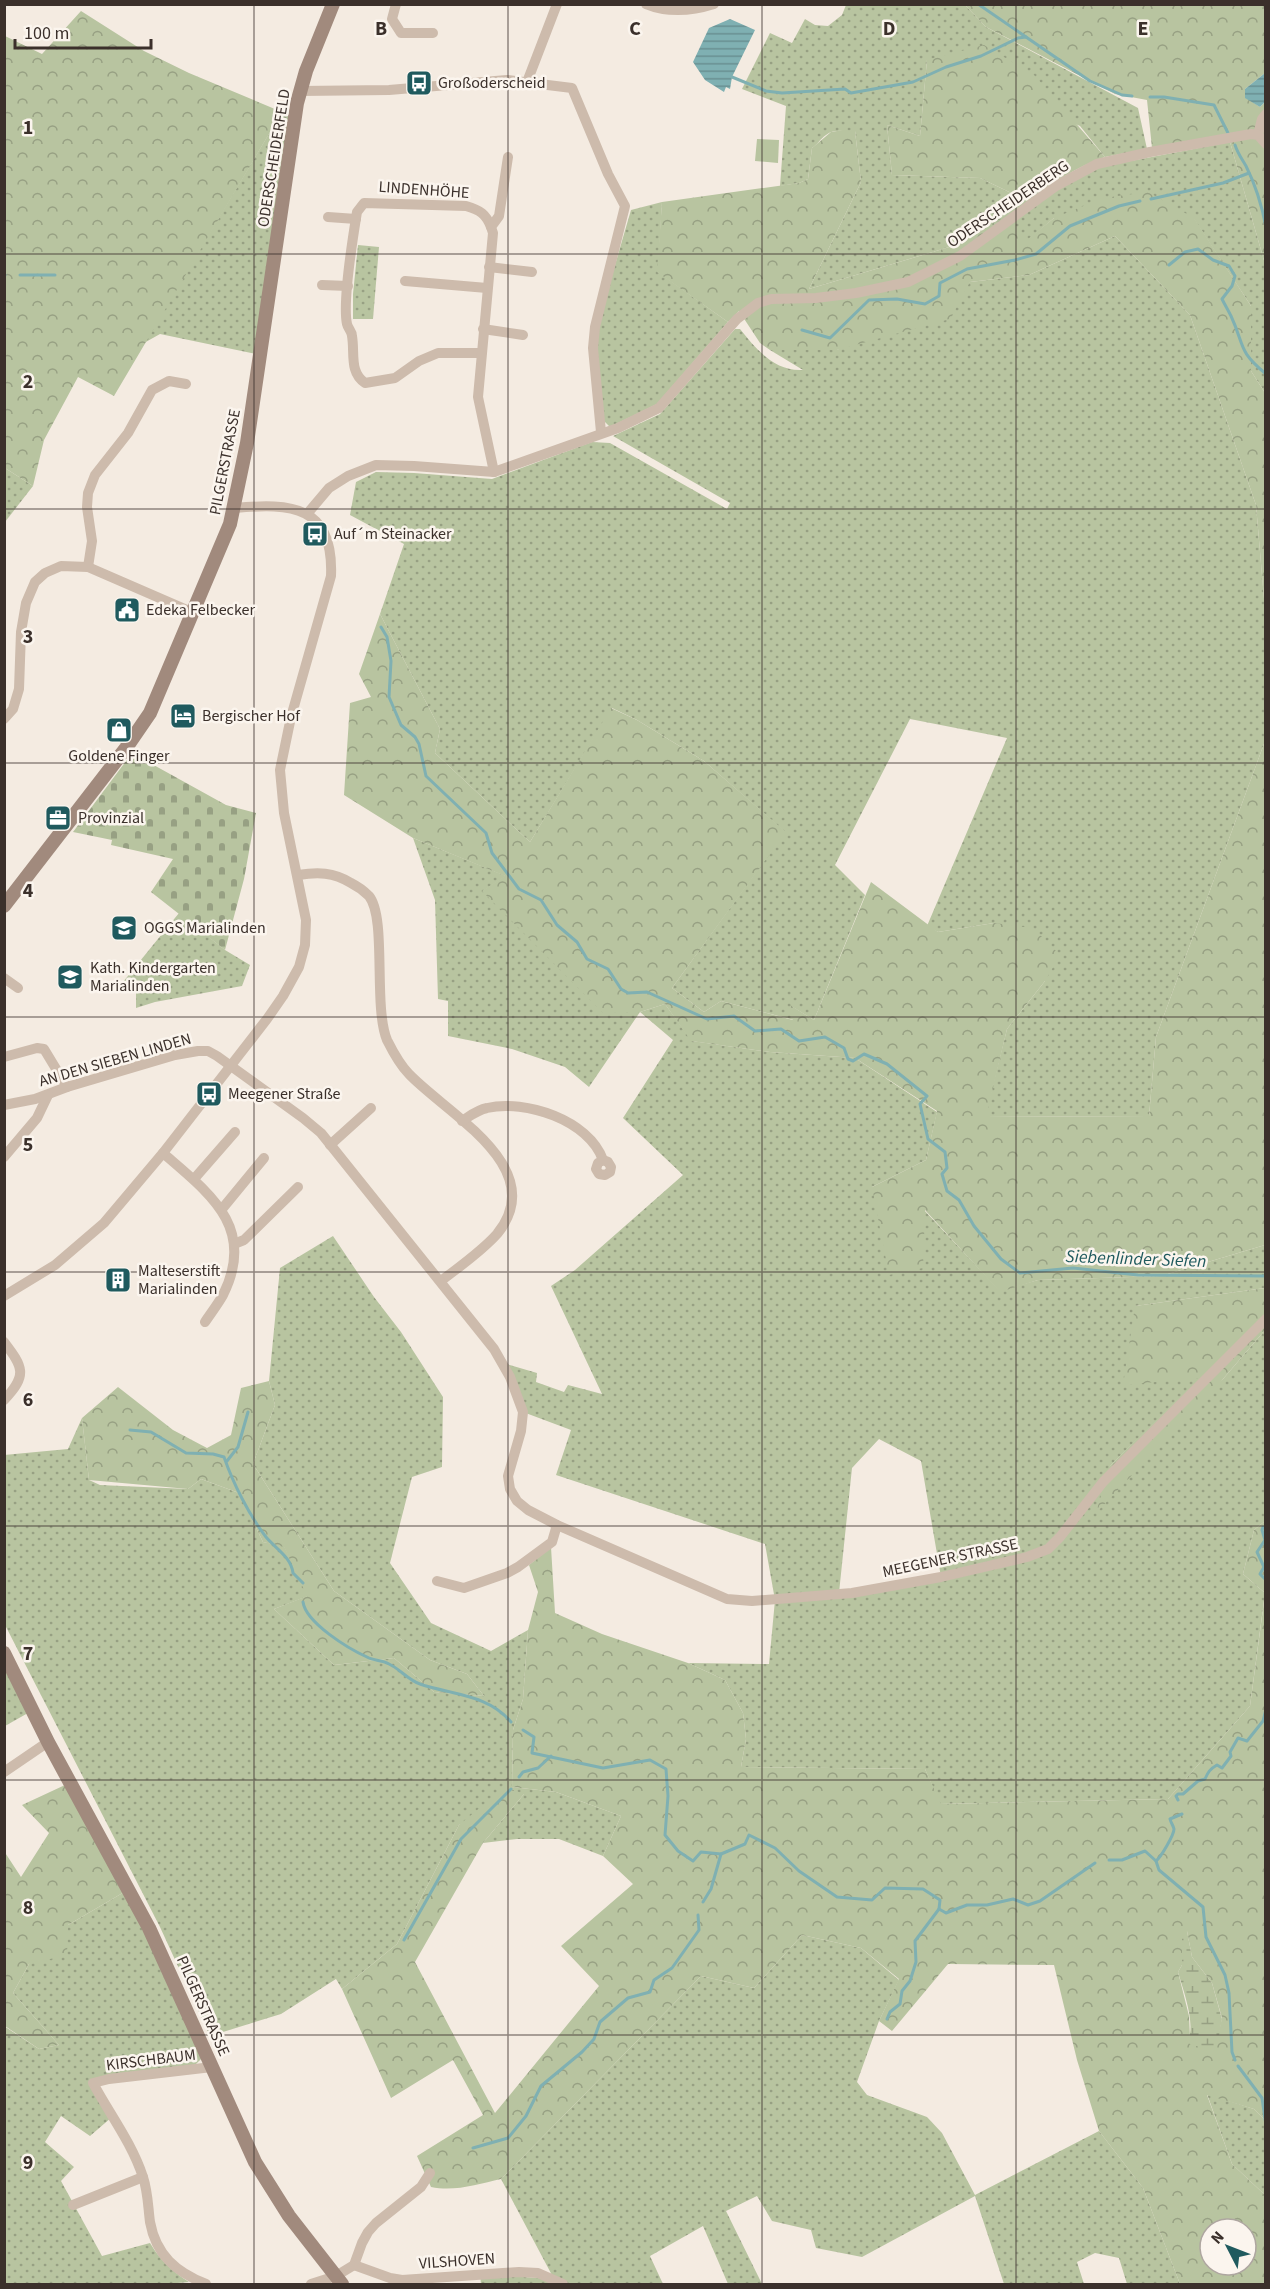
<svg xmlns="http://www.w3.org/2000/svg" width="1270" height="2289" font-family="'Source Sans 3',sans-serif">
<defs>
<pattern id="grass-dots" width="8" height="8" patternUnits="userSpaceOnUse" patternTransform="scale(1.5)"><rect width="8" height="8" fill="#b8c4a0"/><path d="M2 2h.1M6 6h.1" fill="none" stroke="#97a083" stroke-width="1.8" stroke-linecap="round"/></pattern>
<pattern id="forest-crowns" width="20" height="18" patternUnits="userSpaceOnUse" patternTransform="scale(1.5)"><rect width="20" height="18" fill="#b8c4a0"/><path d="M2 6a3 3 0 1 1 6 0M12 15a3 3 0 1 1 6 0" fill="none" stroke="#97a083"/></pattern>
<pattern id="wetland-marsh" width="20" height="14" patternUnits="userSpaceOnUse" patternTransform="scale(1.5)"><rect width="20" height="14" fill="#b8c4a0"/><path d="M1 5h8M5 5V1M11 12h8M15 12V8" fill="none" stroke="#97a083"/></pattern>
<pattern id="cemetery-stones" width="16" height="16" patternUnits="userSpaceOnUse" patternTransform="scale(1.5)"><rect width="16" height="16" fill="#b8c4a0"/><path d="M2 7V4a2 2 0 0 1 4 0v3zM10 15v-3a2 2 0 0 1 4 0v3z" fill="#97a083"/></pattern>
<pattern id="water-rules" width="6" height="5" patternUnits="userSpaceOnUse" patternTransform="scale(1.5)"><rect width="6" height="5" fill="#7fb0b2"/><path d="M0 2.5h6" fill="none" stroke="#699091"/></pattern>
</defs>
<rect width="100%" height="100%" fill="#f4ebe1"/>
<!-- grass -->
<g fill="url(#grass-dots)" fill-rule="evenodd">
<path d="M846,5H965L986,27L1138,108L1147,149L1105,157L1080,126L927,60L920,136L887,125L892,175L980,178L1028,201L1057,190L1099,167L1230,142L1265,264V393L1251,371V306L1194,219L1054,218L1028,240L994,219L956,245L809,289L861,182L855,131C845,132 835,128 826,135C820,139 818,144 812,148L808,179L799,183L780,186L786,106L742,89L770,33L792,43L805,19L815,25L828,26L842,15Z"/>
<path d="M282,112L289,117L261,355L160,334L144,343Z"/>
<path d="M662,202L658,272L728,322L657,404L610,427L602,419L596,348L597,327L631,210Z"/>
<path d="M1115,236L1190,315L1256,505L1265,610V741L1156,1037L1149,1116L985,1117L1007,1029L1045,981L994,923L938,932L927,926L1007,738L910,719L835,865L865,895L814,1020L791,1006L794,1020L721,1001L704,1012L672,988L785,832L704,761L637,720L612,708L530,842L435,753L440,729L380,614L404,544L350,515L356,482L376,472L414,473L492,479L592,442L610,443L727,509L730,503L613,436L660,414L735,329H740C756,349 775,372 803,370L770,350H837L970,282L1029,275Z"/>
<path d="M358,245L379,247L373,319H353V294Z"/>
<path d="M5,468L33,486L5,522Z"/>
<path d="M413,838L506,876L483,891L640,1012L665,1004L692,1041L770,1052L855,1058L937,1112L926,1160L872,1187L924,1210L1000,1291L1038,1280L1161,1276L1265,1245V1288L1135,1306L1200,1378L1109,1467L1223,1379L1265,1330V1521L1254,1530L1243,1574L1265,1593L1250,1706L1168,1799L940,1804L925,1769L741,1767L746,1739L743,1713L725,1680L688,1663L769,1664L775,1600L765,1544L556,1475L571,1430L523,1412L503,1363L537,1373L536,1382L564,1392L568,1385L602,1394L551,1286L575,1270L683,1175L623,1118L673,1040L640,1012L589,1087L565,1067L512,1049L448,1036V1001L438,999L435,900ZM879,1439L921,1461L941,1577L839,1593L852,1468Z"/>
<path d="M179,913L225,950L250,965L242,986L155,1002L136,1008V988L123,982Z"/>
<path d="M333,1236L374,1297L401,1332L443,1397L442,1467L412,1477L390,1563L431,1623L491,1651L528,1630L523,1699L513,1730L512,1787L556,1792L621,1816L603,1856L559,1839H517L483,1843L524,1794L459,1825L397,1944L342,1989L336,1979L281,2014L210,2036L160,1927L5,1625L4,1455L68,1449L82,1418L89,1480L100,1485L188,1489L201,1479L239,1493L263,1542L284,1546L308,1596L274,1609L334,1665L394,1658L434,1692L484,1696L467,1674L430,1660L334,1591L253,1464L275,1405L269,1381L280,1268Z"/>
<path d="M4,1664L28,1713L5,1726L4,1725Z"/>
<path d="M126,1891L202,2058L194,2066L93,2083L112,2117L90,2136L61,2116L45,2142L74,2167L61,2181L102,2256L150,2243C161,2261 172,2271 189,2282L166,2284H5L4,2026L39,2049L59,2045L13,1993L29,1964L68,1925Z"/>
<path d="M802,1935L861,1948L899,1980L879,2021L857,2082L867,2095L927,2117L942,2133L975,2195L1099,2131L1143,2188L1180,2284H1127L1119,2258L1095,2253L1077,2262L1084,2284H1004L975,2196L862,2257L816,2248L811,2230L772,2221L757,2196L726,2211L762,2284H728L703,2226L650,2256L663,2284H481L480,2274L554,2279L501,2179L701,1976L754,1988Z"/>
<path d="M1207,2094L1254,2109L1265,2120V2195L1232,2164Z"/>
</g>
<!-- forest -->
<g fill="url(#forest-crowns)" fill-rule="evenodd">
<path d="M965,5H1265L1266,61L1264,63L1265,73L1245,89V97L1260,107L1265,102V264L1230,142L1152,148L1147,100L1115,94L986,27Z"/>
<path d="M81,11L144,51L189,73L282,112L114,396L78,377L44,440L33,486L5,468V36L42,54Z"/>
<path d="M984,45L1034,75L1105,157C1076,167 1053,183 1028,201L980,178L892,175L887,125L920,136L927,60Z"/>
<path d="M843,130L855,131L861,182L809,289L956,245L995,219L1028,239L1054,218L1103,198L1148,192L1194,218L1251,306V371L1265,393V610L1256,505L1190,315L1115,236L1029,275L970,282L950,319L837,350H770L760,343L739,311L728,322L657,272L662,202L799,183L808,179L812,148L831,132Z"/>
<path d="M380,614L440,729L435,753L530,842L611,708L637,720L704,761L786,832L672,988L704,1012L721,1001L793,1020L790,1005L814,1020L871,882L938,932L994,923L1033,928L1060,955L1045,981L1007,1029L986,1117L1149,1116L1156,1037L1265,741V1245L1161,1276L1038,1280L1000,1292L925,1210L923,1268L889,1275L872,1187L926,1160L937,1111L855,1058L770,1052L691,1041L665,1004L640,1012L603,1013L482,891L505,876L413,838L344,795L350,703L371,697L359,674Z"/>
<path d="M1265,1288V1330L1223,1379L1096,1513L1109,1467L1199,1378L1123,1385L1135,1306Z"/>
<path d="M269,1381L275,1405L253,1464L334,1591L430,1660L467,1674L484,1696L434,1692L394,1658L334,1665L274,1609L307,1596L284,1547L263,1542L239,1493L201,1479L188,1489L89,1480L82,1418L118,1387L173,1430L207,1448L231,1435L241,1388Z"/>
<path d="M1265,1521V1593L1243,1574L1254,1530Z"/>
<path d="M551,1547L555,1613L602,1634L688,1663L725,1680L743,1713L746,1739L741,1767L925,1769L941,1804L1168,1799L1250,1706L1265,1594V2120L1254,2109L1207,2095L1232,2164L1265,2195V2284H1180L1143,2188L1099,2131L1077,2060L1054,1965L948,1964L892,2031L879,2021L899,1979L861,1948L802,1935L754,1988L701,1976L501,2179C478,2184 455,2192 431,2187L417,2156L483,2115L453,2060L391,2098L342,1989L397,1944L459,1825L505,1787L524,1794L483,1843L415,1962L495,2113L599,1986L561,1946L633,1884L603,1856L621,1816L556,1792L512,1787L513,1730L523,1699L528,1630L538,1592L529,1565ZM1187,1931L1192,1957L1212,1983L1222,2018L1216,2045L1190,2037L1189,2016L1178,1972L1182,1965ZM1210,2229H1246V2265H1210Z"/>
<path d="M65,1785L126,1891L68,1925L67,1955L29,1964L13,1993L59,2045L39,2049L5,2026L4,1851L21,1877L49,1833L22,1805Z"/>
</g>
<!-- wetland -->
<path fill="url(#wetland-marsh)" d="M1187,1931L1192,1957L1212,1983L1222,2019L1217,2046H1193L1187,2042C1197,2026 1183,1990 1178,1972L1182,1965V1934Z"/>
<!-- cemetery -->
<path fill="url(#cemetery-stones)" d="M132,753L226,805L256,813L244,879L225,950L151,892L173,859L111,845L112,840L73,832Z"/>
<!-- garden -->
<path fill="#b8c4a0" d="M757,139L779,140L778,163L755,161Z"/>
<!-- water -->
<g fill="url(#water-rules)">
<path d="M730,19L755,30L732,77L730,89L726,87L724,92L705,80L693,62L709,28Z"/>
<path d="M1265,73V102L1260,107L1245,98V89Z"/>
</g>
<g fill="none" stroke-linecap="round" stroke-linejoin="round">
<!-- stream -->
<g stroke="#7fb0b2" stroke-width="3">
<path d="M978,4L1090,81L1122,95L1132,96"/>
<path d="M732,77L766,91L782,93L845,89L851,93L913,82L946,67L981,56L1018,38L1026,37"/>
<path d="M1150,97H1164L1214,105L1228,133"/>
<path d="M1235,145C1238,154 1242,159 1246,166C1256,186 1262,206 1266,227"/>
<path d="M1151,199L1223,183L1249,173"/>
<path d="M1169,265L1185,252L1198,249L1213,260L1229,266L1235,276L1232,286L1222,299C1225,305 1228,310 1231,316C1245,346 1237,350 1266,374"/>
<path d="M4,275H5"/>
<path d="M20,275H55"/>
<path d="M802,330L830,338L869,300L897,299L925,304L939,296L940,283L967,269L1015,260L1036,254L1070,226L1119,206L1140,201"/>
<path d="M381,627L387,637L391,661L389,697L401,725L415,737L419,744L426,776L486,833L492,853L519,889L541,900L557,925L577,942L587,959L608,969L621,989L628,993L647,992L707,1019L734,1016L755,1031L781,1029L799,1041L825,1037L844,1048L848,1059L853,1061L864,1054L887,1064L927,1096L920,1104L928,1139L945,1152L947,1168L942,1174L947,1191L959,1200L974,1226L1001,1259L1020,1273L1073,1268L1138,1275L1266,1276"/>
<path d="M130,1430L151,1432L186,1453L213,1454L224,1457C233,1483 249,1515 266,1537C276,1549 291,1557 293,1573L303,1583"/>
<path d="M227,1461L238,1447L248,1412"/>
<path d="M1266,1529L1263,1527L1262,1530L1265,1540L1257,1552L1264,1567L1260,1574L1266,1580"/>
<path d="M303,1602C306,1623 349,1649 367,1657C374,1661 383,1660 389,1664C400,1669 408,1680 420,1684C452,1695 488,1694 511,1722"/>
<path d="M523,1730L534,1737L532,1753L603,1768L650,1760L666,1769L668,1796L665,1835L678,1851L693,1861L701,1852L721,1854L745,1844L749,1835L775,1848L799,1871L837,1897L872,1900L885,1888L923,1889L940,1900L939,1909L946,1913L967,1905H987L1013,1899L1028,1905L1040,1901L1095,1863"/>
<path d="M519,1777L523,1772L538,1768L551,1756"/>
<path d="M1178,1800L1176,1796L1178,1794H1183L1198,1781L1205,1779C1208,1772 1210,1769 1217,1765L1222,1768L1231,1756L1230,1752L1238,1738L1247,1741L1263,1721L1266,1709"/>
<path d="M1182,1814L1170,1819C1171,1823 1173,1825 1174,1829C1174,1835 1161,1857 1156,1861L1159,1870L1203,1907L1206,1937L1225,1975L1229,1993L1232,2052L1235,2060"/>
<path d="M1109,1860H1122L1145,1851L1156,1861"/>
<path d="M703,1902L711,1889L721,1854"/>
<path d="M404,1940L461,1839L511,1789"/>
<path d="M887,2019L890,2012L900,2004L902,1991L910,1981L916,1962L915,1941L939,1909"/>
<path d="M1238,2066L1262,2098L1266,2125"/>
<path d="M473,2148L508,2138L526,2116L541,2086L582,2052L594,2039L600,2022L628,1998L650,1992L654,1980L672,1968L699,1930L698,1915"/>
</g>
<!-- minor -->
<g stroke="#cdbbac" stroke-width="10">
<path d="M396,4L392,19L401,33H433"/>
<path d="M646,4C668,13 692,11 714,4"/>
<path d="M527,82L557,4"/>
<path d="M300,91L389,90L507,80L572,88L608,174L625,206L595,327L593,348L601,432"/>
<path d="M1258,135L1262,119L1266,114"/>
<path d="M328,217L356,219"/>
<path d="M489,267L532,272"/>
<path d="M405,281L487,288"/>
<path d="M322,285L348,286"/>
<path d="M483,329L523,335"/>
<path d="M480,353H438L419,361L395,378L365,383C349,372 355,353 352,336C352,331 348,329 347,324C342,301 353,237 357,212L364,203L466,206C480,210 486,214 491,227"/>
<path d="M494,472L478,397L493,233L491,227L499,216L508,157"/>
<path d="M307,514L329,488L348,476L376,465L414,466L494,472L618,428L659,408L737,319L758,303L771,299L816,298L856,293L908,282L960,256L1056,186L1097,164L1150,152L1251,134L1258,135L1266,144"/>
<path d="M88,567L92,541L87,507L88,493L95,475L128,433L152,390L169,381L186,384"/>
<path d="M4,719L13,709L19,689L21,632L26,603L35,582L45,573L61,566L88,567L194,613"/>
<path d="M298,875C318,872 333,872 351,883C357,886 364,891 369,896C387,918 373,1006 387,1040C393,1052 400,1065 409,1074C447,1114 551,1168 497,1234C481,1252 460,1266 441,1281"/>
<path d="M4,978L18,988"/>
<path d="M4,1057L37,1048L44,1049L67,1087"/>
<path d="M4,1105L35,1099L67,1087L175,1055L198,1051H208L217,1056L303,1118L321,1133L494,1349L510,1377L523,1412L521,1431L508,1476L510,1489L517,1501L528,1510L557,1525L727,1599L752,1601L852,1593L941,1577L1027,1557L1048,1549L1060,1537L1103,1482L1266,1319"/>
<path d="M462,1121C470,1116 477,1110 487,1108C525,1099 589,1120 603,1160L608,1162L611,1167L610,1172L605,1175L599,1174L596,1169L598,1163L603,1160"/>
<path d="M330,1145L371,1108"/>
<path d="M163,1153C209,1193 257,1227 223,1295C218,1304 211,1313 205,1322"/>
<path d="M4,1157L37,1118L48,1095"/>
<path d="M194,1179L235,1132"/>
<path d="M222,1209L264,1158"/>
<path d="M234,1244L244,1240L298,1187"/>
<path d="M4,1296L55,1265L104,1223L163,1153L267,1019L283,996L299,967L305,945L306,920L284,813L280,770L291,717L331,576C334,505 291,503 235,508"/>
<path d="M4,1342C23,1367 28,1375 4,1400"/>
<path d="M437,1581L464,1588L507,1573L518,1567L552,1542L557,1525"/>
<path d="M4,1772L48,1742"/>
<path d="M73,2205L143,2177"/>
<path d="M354,2265L390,2278L402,2280L519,2272L538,2273L563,2284"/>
<path d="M206,2284C176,2272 156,2255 150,2222C148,2207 148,2192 143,2177C132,2143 109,2113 93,2083L109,2079L212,2067"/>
<path d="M311,2284L336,2276L354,2265L362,2243L368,2232L376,2223L421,2187L430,2173"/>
</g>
<!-- secondary -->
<g stroke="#a18a7d" stroke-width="14">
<path d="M4,906L126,748L150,713L230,524L247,443L297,103L306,71L333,4"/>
<path d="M4,1653L48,1742L149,1928L255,2162L289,2216L342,2284"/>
</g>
</g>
<!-- grid -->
<path fill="none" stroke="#3b302b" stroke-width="1.5" stroke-opacity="0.55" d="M254,4V2284M508,4V2284M762,4V2284M1016,4V2284M4,254H1266M4,509H1266M4,763H1266M4,1017H1266M4,1272H1266M4,1526H1266M4,1780H1266M4,2035H1266"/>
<!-- icons -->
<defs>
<symbol id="bus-square" viewBox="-11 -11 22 22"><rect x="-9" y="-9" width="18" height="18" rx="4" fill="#1f5a5e" stroke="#fbf5ee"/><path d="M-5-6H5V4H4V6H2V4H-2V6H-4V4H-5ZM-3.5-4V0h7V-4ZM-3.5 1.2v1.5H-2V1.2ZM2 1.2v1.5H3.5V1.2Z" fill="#fff"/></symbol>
<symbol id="civic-square" viewBox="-11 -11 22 22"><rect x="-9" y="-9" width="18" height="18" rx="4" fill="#1f5a5e" stroke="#fbf5ee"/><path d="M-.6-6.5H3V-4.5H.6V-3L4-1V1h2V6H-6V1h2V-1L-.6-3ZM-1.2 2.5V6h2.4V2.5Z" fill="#fff"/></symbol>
<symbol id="hotel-square" viewBox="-11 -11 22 22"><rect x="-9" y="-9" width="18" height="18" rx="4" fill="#1f5a5e" stroke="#fbf5ee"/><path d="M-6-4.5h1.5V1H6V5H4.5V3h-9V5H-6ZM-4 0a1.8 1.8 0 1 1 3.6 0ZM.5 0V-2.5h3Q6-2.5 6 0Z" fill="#fff"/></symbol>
<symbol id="shop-square" viewBox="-11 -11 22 22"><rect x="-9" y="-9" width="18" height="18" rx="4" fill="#1f5a5e" stroke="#fbf5ee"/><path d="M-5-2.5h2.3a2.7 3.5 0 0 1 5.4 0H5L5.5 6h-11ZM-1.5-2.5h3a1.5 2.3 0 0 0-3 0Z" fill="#fff"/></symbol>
<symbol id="office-square" viewBox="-11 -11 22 22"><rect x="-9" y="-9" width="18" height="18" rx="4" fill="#1f5a5e" stroke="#fbf5ee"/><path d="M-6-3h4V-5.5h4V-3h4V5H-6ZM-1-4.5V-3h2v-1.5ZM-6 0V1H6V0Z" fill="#fff"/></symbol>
<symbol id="school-square" viewBox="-11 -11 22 22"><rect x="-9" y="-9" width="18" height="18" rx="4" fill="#1f5a5e" stroke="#fbf5ee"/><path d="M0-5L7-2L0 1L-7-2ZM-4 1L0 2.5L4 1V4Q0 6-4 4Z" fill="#fff"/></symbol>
<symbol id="building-square" viewBox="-11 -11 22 22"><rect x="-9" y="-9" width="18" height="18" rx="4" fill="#1f5a5e" stroke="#fbf5ee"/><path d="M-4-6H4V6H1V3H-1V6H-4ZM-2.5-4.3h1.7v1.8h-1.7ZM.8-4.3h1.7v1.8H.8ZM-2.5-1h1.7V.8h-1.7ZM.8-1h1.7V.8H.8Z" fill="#fff"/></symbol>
</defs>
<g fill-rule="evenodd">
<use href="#bus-square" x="404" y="68" width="30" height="30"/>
<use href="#bus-square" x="300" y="519" width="30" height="30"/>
<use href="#civic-square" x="112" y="595" width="30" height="30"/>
<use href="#hotel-square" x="168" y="701" width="30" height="30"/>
<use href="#shop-square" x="104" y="715" width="30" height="30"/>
<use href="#office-square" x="43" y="803" width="30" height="30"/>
<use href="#school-square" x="109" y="913" width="30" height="30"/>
<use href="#school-square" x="55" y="962" width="30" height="30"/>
<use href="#bus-square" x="194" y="1079" width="30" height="30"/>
<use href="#building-square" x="103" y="1265" width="30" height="30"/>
</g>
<g text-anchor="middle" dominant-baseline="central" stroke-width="5" stroke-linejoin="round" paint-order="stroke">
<!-- poi labels -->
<g font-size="16" fill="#3b302b" stroke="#fbf5ee" text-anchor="start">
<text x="438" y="83">Großoderscheid</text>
<text x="334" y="534">Auf´m Steinacker</text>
<text x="146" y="610">Edeka Felbecker</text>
<text x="202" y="716">Bergischer Hof</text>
<text x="119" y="756" text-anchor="middle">Goldene Finger</text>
<text x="78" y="818">Provinzial</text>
<text x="144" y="928">OGGS Marialinden</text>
<text x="90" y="968">Kath. Kindergarten<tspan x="90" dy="18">Marialinden</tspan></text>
<text x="228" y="1094">Meegener Straße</text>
<text x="138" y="1271">Malteserstift<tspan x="138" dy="18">Marialinden</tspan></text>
</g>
<!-- street labels -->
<g font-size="16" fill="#3b302b" stroke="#fbf5ee">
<text transform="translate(274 158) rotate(-81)">ODERSCHEIDERFELD</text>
<text transform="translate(424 190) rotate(4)">LINDENHÖHE</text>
<text transform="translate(1008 204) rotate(-34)">ODERSCHEIDERBERG</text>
<text transform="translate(225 462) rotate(-79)">PILGERSTRASSE</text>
<text transform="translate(115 1060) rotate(-16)">AN DEN SIEBEN LINDEN</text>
<text transform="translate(950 1558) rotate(-12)">MEEGENER STRASSE</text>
<text transform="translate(203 2006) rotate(66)">PILGERSTRASSE</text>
<text transform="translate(151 2060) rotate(-7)">KIRSCHBAUM</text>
<text transform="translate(457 2261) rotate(-4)">VILSHOVEN</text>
</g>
<!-- water labels -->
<g font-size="18" font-style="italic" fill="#1f5a5e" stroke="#fbf5ee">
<text transform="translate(1136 1259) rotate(2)">Siebenlinder Siefen</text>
</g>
</g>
<g font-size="20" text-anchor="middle" font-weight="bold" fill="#3b302b" stroke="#fbf5ee" stroke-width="5" stroke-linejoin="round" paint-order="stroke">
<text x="381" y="35">B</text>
<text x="635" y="35">C</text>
<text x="889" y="35">D</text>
<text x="1143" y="35">E</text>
<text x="28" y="134">1</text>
<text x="28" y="388">2</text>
<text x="28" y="643">3</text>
<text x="28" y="897">4</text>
<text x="28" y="1151">5</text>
<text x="28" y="1406">6</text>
<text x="28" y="1660">7</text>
<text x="28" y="1914">8</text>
<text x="28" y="2169">9</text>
</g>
<!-- border -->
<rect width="1270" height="2289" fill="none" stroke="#3b302b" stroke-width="12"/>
<!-- north arrow -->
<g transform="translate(1228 2247) rotate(312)"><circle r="28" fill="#fbf5ee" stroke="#aea6a0" stroke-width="1.5"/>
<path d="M0-4.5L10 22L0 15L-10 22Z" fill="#1f5a5e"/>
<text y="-9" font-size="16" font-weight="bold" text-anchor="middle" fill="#3b302b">N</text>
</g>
<!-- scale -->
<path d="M15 39v9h136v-9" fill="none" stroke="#3b302b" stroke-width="3"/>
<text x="24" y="39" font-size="18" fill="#3b302b" stroke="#fbf5ee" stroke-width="4.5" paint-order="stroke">100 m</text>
</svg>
